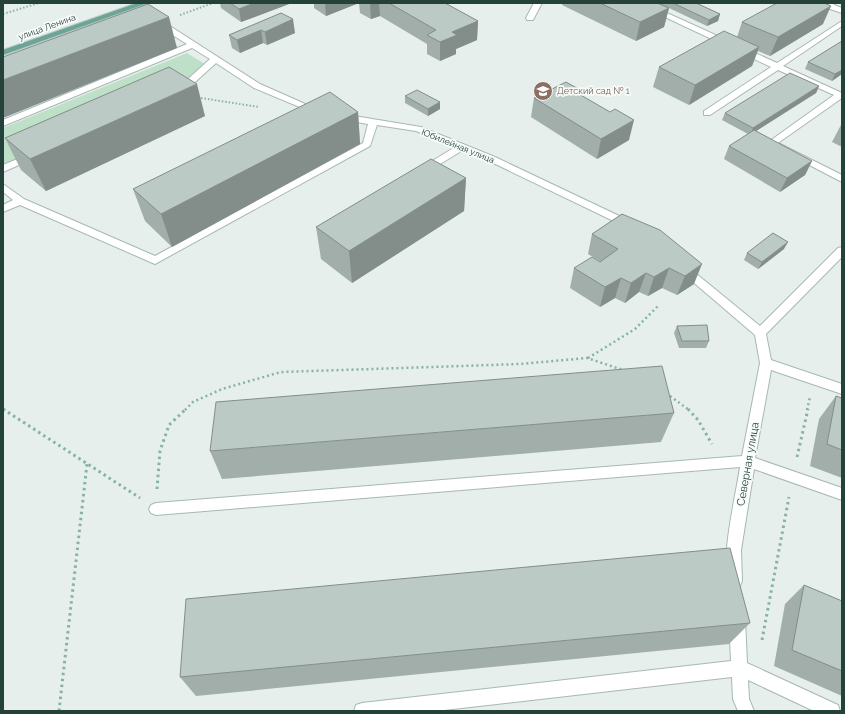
<svg xmlns="http://www.w3.org/2000/svg" width="845" height="714" font-family="Raleway,sans-serif">
<rect width="100%" height="100%" fill="#e6efeb"/>
<!-- green -->
<path fill="#bfe0c8" d="M187,53L205,64L170,93L3,166V128Z"/>
<g fill="none" stroke-linecap="round" stroke-linejoin="round">
<defs>
<g id="minor">
<path d="M534,3H542L533,20H527L526,18Z"/>
<path d="M635,3H645L777,63L842,21V26L783,66L842,93V98L778,143L842,175V182L767,143L834,95L778,70L710,115H704V111L771,67Z"/>
<path d="M826,3H834V5L842,8V13L827,8Z"/>
<path d="M156,21H162L260,84L321,111L320,113H314L254,88L216,63L183,93H177V89L210,59L192,48L3,126V120L187,44L156,25Z"/>
<path d="M342,114L421,127L495,157L634,223L635,225L634,227H626L489,161L463,150L427,172H421L419,170L421,168L455,147L416,131L377,125L370,146L155,264L20,205L3,212V205L13,200L3,192V184L24,199L155,256L363,143L368,124L339,119V115Z"/>
<path d="M32,153L37,156L35,158L3,172V165Z"/>
<path d="M842,247V257L766,334L771,360L842,384V394L771,370L755,458L842,488V500L754,469L741,550L742,581L740,586L735,588L730,586C719,561 736,496 740,467L156,515L151,513L149,509L151,505L156,503L742,456L760,363L755,335L679,270L684,266L688,267L760,326L838,248Z"/>
<path d="M737,611L742,614L745,619L747,663L838,705L840,711H814L748,680L749,699L754,711H738L733,699L732,677L435,711H354L356,705L362,703L731,661L729,619L732,614Z"/>
</g>
<path id="major" d="M137,3H148L3,55V50Z"/>
</defs>
<!-- minor casing -->
<use href="#minor" stroke="#a8b8b2" stroke-width="2"/>
<!-- major casing -->
<use href="#major" stroke="#c2cac8" stroke-width="2"/>
<!-- path-far2 -->
<g stroke="#86b3a5" stroke-width="2" stroke-dasharray="1.5 2" stroke-linecap="butt">
<path d="M3,14L39,3"/>
<path d="M180,15L213,3"/>
<path d="M201,98L259,107"/>
</g>
<!-- path-far1 -->
<g stroke="#86b3a5" stroke-width="2.5" stroke-dasharray="2 3" stroke-linecap="butt">
<path d="M588,358L635,329L658,306"/>
<path d="M666,393L689,410"/>
<path d="M185,410L193,402L222,389L281,372L520,364L587,358L623,370"/>
<path d="M807,410L810,397"/>
</g>
<!-- path -->
<g stroke="#86b3a5" stroke-width="3" stroke-dasharray="2.5 3.5" stroke-linecap="butt">
<path d="M3,409L140,498"/>
<path d="M688,409L698,420L712,444"/>
<path d="M797,457L808,409"/>
<path d="M157,489L160,451L169,425L186,409"/>
<path d="M762,640L789,497"/>
<path d="M59,711L87,464"/>
</g>
<!-- minor -->
<use href="#minor" fill="#fff" fill-rule="evenodd"/>
<!-- major -->
<use href="#major" fill="#6aa596" fill-rule="evenodd"/>
</g>
<!-- wall -->
<g fill="#a1aea9">
<path d="M220,3H289V4L241,22L221,8Z"/>
<path d="M314,3H445L478,21L477,40L456,49V54L440,61L427,54V44L380,16L371,19L360,13L359,3L326,16L314,8Z"/>
<path d="M563,3H696L720,14L718,21L707,26L669,8L664,27L636,41L562,5Z"/>
<path d="M281,13L295,33L267,45L263,43L240,53L232,48L229,35Z"/>
<path d="M742,22L823,24L770,56L758,51L752,66L689,105L653,87L659,67L737,37Z"/>
<path d="M842,41V74L832,81L805,69L808,62Z"/>
<path d="M819,86L816,93L756,131L812,161L805,175L780,192L724,159L729,146L748,134L722,120L725,113Z"/>
<path d="M405,96L440,102V109L428,116L405,103Z"/>
<path d="M583,97L629,140L597,159L531,117L534,98Z"/>
<path d="M358,112L360,144L172,247L145,221L133,189Z"/>
<path d="M205,116L46,191L21,170L5,138Z"/>
<path d="M842,123V147L832,142Z"/>
<path d="M466,178L464,211L352,283L321,259L316,227Z"/>
<path d="M622,214L694,284L677,295L662,288L648,296L639,292L625,303L615,298L600,307L570,288L574,268L601,262L588,254L592,234Z"/>
<path d="M784,249L758,269L744,260L747,253Z"/>
<path d="M677,326L709,341L706,348H679L674,333Z"/>
<path d="M836,396L842,398V478L810,466L819,419Z"/>
<path d="M674,413L661,442L222,479L210,451Z"/>
<path d="M804,585L842,601V696L774,666L785,604Z"/>
<path d="M750,623L729,644L196,696L180,677Z"/>
</g>
<!-- shaded-wall -->
<g fill="#838d89">
<path d="M254,3H289V4L241,22L239,9Z"/>
<path d="M325,3H359L326,16Z"/>
<path d="M370,3H379L380,16L371,19Z"/>
<path d="M831,6L823,24L770,56L778,37Z"/>
<path d="M669,8L664,27L636,41L640,22Z"/>
<path d="M720,14L718,21L707,26L709,20Z"/>
<path d="M169,17L177,48L3,118V80Z"/>
<path d="M293,19L295,33L267,45L265,32Z"/>
<path d="M478,21L477,40L456,49V54L440,61V42L452,32Z"/>
<path d="M261,30L263,43L240,53L237,40Z"/>
<path d="M759,47L752,66L689,105L695,85Z"/>
<path d="M842,70V74L832,81L835,74Z"/>
<path d="M197,84L205,116L46,191L30,159Z"/>
<path d="M819,86L816,93L750,135L753,128Z"/>
<path d="M584,92L580,111L579,94Z"/>
<path d="M440,102V109L428,116V109Z"/>
<path d="M358,112L360,144L172,247L161,214Z"/>
<path d="M634,120L629,140L597,159L601,139Z"/>
<path d="M812,161L805,175L780,192L787,178Z"/>
<path d="M466,178L464,211L352,283L349,251Z"/>
<path d="M788,242L784,249L758,269L762,262Z"/>
<path d="M702,264L694,284L677,295L685,276Z"/>
<path d="M669,268L662,288L648,296L654,277Z"/>
<path d="M646,273L639,292L625,303L631,283Z"/>
<path d="M621,278L615,298L600,307L605,287Z"/>
</g>
<!-- building -->
<g fill="#bbcac4" stroke="#838d89">
<path d="M230,3H254L239,9Z"/>
<path d="M389,3H445L478,21L452,32L457,35L440,42L427,35L436,30Z"/>
<path d="M600,3H657L669,8L640,22Z"/>
<path d="M673,3H696L720,14L709,20Z"/>
<path d="M777,3H824L831,6L778,37L742,22Z"/>
<path d="M148,4L169,17L3,80V57Z"/>
<path d="M281,13L293,19L265,32L261,30L237,40L229,35Z"/>
<path d="M724,31L759,47L695,85L659,67Z"/>
<path d="M842,41V70L835,74L808,62Z"/>
<path d="M169,67L197,84L30,159L5,138Z"/>
<path d="M790,73L819,86L753,128L725,113Z"/>
<path d="M566,82L584,92L579,94L610,112L615,109L634,120L601,139L534,98Z"/>
<path d="M417,90L440,102L428,109L405,96Z"/>
<path d="M330,92L358,112L161,214L133,189Z"/>
<path d="M754,130L812,161L787,178L729,146Z"/>
<path d="M431,159L466,178L349,251L316,227Z"/>
<path d="M622,214L660,230L702,264L685,276L669,268L654,277L646,273L631,283L621,278L605,287L574,268L592,257L600,262L618,249L592,234Z"/>
<path d="M773,233L788,242L762,262L747,253Z"/>
<path d="M707,325L709,341H682L677,326Z"/>
<path d="M662,366L674,413L210,451L216,402Z"/>
<path d="M836,396L842,398V450L827,444Z"/>
<path d="M730,548L750,623L180,677L186,599Z"/>
<path d="M804,585L842,601V671L792,650Z"/>
</g>
<!-- icons -->
<defs>
<symbol id="school-disc" viewBox="-11 -11 22 22"><circle r="9.5" fill="#8d6e63" stroke="#f7fbf9"/><path d="M0-5L7-2L0 1L-7-2ZM-4 1L0 2.5L4 1V4Q0 6-4 4Z" fill="#fff"/></symbol>
</defs>
<g fill-rule="evenodd">
<use href="#school-disc" x="532" y="80" width="22" height="22"/>
</g>
<g text-anchor="middle" dominant-baseline="central" stroke-width="3.5" stroke-linejoin="round" paint-order="stroke">
<!-- far-street labels -->
<g font-size="9" fill="#24423a" stroke="#f7fbf9">
<text transform="translate(47 27) rotate(-20)">улица Ленина</text>
<text transform="translate(458 146) rotate(22)">Юбилейная улица</text>
</g>
<!-- far-education labels -->
<g font-size="9" fill="#785e54" stroke="#f7fbf9" text-anchor="start">
<text x="557" y="91">Детский сад № 1</text>
</g>
<!-- street labels -->
<g font-size="11" fill="#24423a" stroke="#f7fbf9">
<text transform="translate(748 464) rotate(-80)">Северная улица</text>
</g>
</g>
<!-- border -->
<rect width="845" height="714" fill="none" stroke="#24423a" stroke-width="8"/>
</svg>
